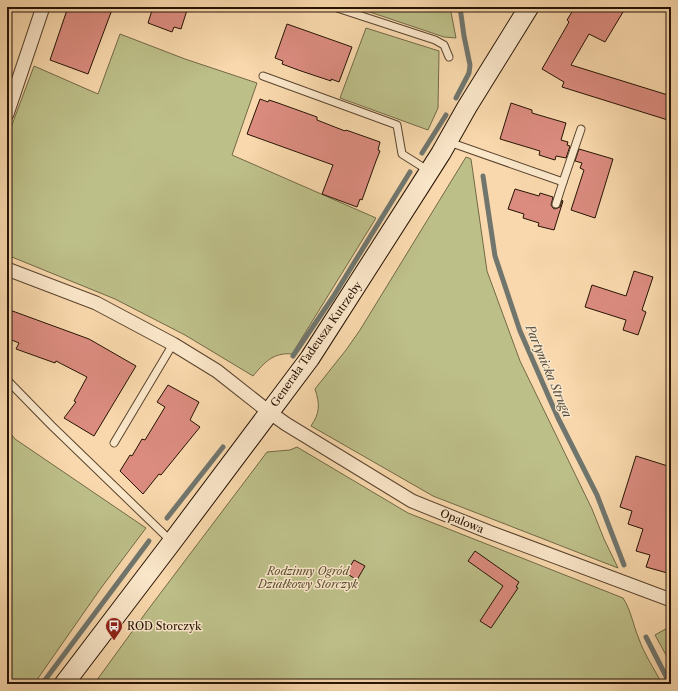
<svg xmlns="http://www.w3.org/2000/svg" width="678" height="691" font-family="'Libre Caslon Text',serif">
<rect width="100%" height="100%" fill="#f8d8ac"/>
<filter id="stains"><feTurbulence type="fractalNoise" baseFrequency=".005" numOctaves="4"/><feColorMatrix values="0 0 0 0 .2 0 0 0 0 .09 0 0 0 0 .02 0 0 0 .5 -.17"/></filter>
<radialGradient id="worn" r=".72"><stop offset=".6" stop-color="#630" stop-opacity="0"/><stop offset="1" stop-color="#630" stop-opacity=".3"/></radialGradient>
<!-- green -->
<g fill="#bdbf89" stroke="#726946">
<path d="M355,7H450L456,38L444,37Z"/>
<path d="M366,28L439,51L438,108L428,130L340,98Z"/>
<path d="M120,34L185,59L257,83L232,155L376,218L292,354C273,352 264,363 253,376L185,335L115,299L7,255V138L34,66L98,94Z"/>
<path d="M466,157L471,159L487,271L520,361L592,509L604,539L618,568L433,496L311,426C320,413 320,404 315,389L346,350L360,330Z"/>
<path d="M7,429L15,439L146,528L101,588L34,684H7Z"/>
<path d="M297,447L408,513L623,598C631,610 633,625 639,639C644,654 655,670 662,684H94L147,611L267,452L290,450Z"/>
<path d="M671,626V664L655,635Z"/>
</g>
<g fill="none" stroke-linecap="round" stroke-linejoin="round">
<!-- stream -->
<g stroke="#70766e" stroke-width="5">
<path d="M456,98L469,73L470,65L464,36L460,7"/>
<path d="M422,153L446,115"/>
<path d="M483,176L495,256L520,331L558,418L597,495L624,565"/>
<path d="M293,356L333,297L410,172"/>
<path d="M167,518L223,447"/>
<path d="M646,637L670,684"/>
<path d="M42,684L149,541"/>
</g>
</g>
<!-- building -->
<g fill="#db8c7f" stroke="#261304">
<path d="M68,7L77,11L79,7H113L88,74L50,60Z"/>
<path d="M153,7H188L181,29L174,27L172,32L148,23Z"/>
<path d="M575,7H626L605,42L589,34L571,65L671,96V121L562,87L564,82L542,69L569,22L567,20Z"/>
<path d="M287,24L352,47L339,82L331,79V81L301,71L282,64L283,61L275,58Z"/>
<path d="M260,99L268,102L269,100L278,103L317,117V120L345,131L346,130L380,142L378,150L380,151L376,161L362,200L360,199L357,207L322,194L333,165L247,134Z"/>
<path d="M511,103L532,110V113L566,123L561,140L568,142L567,145L570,146L566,158L556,156L555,160L539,155L540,151L500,139Z"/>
<path d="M579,149L613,159L595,218L571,210L584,170L580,168L582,163L575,161Z"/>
<path d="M515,189L539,196L540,193L553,197L551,205L553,208L555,209L560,207L562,200L563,201L554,230L538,226L539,223L523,218L524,214L508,209Z"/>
<path d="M634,271L653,277L642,310L646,312L638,335L623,330L626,320L585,307L592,285L626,296Z"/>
<path d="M7,309L89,339L136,366L94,436L64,418L76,402L74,401L87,377L56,361L55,363L16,349L19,343L7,338Z"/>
<path d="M168,385L199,402L190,420L200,427L161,475L159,474L143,494L120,471L130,455L132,456L142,439L145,440L165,407L157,402Z"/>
<path d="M636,456L671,467L670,495H671V508L667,522L671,523V574L646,567L650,555L636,551L643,529L628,524L632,511L620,507Z"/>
<path d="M475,551L519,582L516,587L518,588L491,628L480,621L503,586L468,561Z"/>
<path d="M354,560L365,566L357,580L346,573Z"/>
</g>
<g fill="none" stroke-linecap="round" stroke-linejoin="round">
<defs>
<g id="lane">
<path d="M334,7L435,40L444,45L449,57"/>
<path d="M263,76L397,125L402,154L429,171"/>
<path d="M449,142L563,182L581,129"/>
<path d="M556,204L563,182"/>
<path d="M7,380L52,426L171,541"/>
<path d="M114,443L173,344"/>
</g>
<g id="street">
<path d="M7,114L43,7"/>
<path d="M7,269L96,303L173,344L217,371L269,412L286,424L412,501L489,532L671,600"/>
</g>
<path id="secondary" d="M64,684L172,542L310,358L420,186L441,153L467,107L529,7"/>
</defs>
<!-- lane casing -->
<use href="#lane" stroke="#5a442e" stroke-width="9"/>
<!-- street casing -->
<use href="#street" stroke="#5a442e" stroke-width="15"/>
<!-- secondary casing -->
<use href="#secondary" stroke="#261304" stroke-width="21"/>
<!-- lane -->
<use href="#lane" stroke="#fae6c9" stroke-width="7"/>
<!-- street -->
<use href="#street" stroke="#fae6c9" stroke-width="13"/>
<!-- secondary -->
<use href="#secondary" stroke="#fae6c9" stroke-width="19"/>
</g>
<!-- icons -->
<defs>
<symbol id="bus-pin" viewBox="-11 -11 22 30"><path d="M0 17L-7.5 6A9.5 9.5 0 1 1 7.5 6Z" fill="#8f2418" stroke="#fae6c9"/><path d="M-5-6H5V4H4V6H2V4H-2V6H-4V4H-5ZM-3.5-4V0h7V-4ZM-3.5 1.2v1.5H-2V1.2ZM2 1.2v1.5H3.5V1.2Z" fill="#fff"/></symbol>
</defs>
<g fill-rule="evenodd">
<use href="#bus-pin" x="104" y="616" width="20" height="27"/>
</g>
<g text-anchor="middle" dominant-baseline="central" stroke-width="3" stroke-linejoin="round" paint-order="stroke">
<!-- street labels -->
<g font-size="11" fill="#261304" stroke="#fae6c9">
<text transform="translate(316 344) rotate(-55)">Generała Tadeusza Kutrzeby</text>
<text transform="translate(462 521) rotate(22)">Opalowa</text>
</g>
<!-- park labels -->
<g font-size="11" font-style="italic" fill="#5b4f33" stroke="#fae6c9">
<text x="308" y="571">Rodzinny Ogród<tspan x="308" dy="13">Działkowy Storczyk</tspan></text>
</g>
<!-- poi labels -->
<g font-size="11" fill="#261304" stroke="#fae6c9" text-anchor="start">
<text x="127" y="626">ROD Storczyk</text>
</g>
<!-- water labels -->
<g font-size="12" font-style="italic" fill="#514d42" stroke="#fae6c9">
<text transform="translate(549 371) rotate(67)">Partynicka Struga</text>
</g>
</g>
<!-- margin -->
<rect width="678" height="691" fill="none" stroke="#f8d8ac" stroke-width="24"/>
<rect x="8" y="8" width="662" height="675" fill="none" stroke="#261304" stroke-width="2"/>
<rect x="12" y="12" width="654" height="667" fill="none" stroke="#261304"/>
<rect width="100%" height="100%" filter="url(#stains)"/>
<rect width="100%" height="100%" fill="url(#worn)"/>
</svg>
